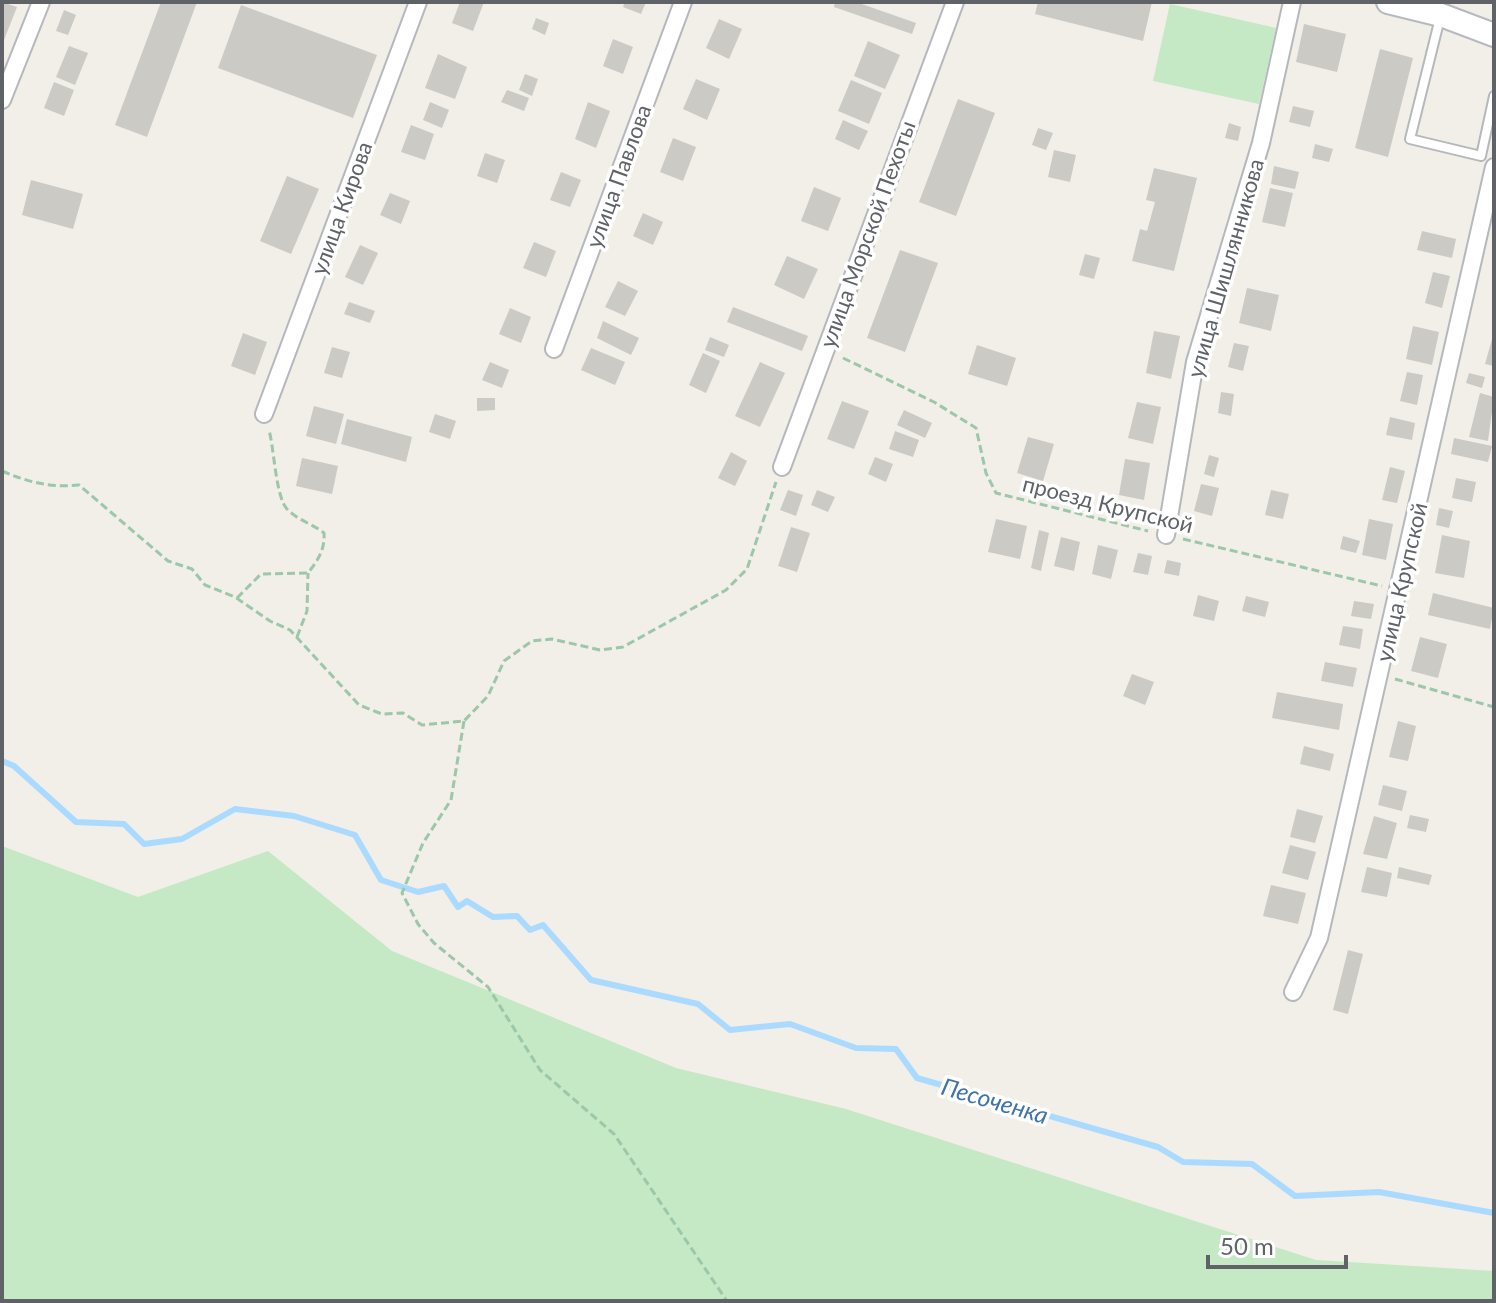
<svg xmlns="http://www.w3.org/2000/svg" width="1496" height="1303" font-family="Lato,sans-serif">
<rect width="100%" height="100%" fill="#f1efe8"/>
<!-- green -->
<g fill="#c5e8c5">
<path d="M1170,4L1276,28L1259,104L1153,81Z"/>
<path d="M2,846L138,897L268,851L392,951L676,1068L846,1109L1316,1260L1494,1271V1301H2Z"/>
</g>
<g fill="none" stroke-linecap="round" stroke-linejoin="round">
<!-- stream -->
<path stroke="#aadaff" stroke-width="6" d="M2,761L14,766L76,822L124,824L144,844L182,839L235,809L294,816L355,835L381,880L418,892L444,886L458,907L467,901L493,917L517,916L530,930L543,925L591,980L698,1004L730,1030L790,1024L856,1048L896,1049L917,1078L1158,1147L1183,1162L1252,1164L1295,1196L1379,1192L1494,1213"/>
</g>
<!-- building -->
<g fill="#cccac5">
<path d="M2,2L17,7L2,45Z"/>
<path d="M161,2H197L147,137L115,125Z"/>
<path d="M460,2H484L473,31L452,23Z"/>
<path d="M625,2H646L641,14L623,7Z"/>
<path d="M835,2H856L916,23L912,34L834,7Z"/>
<path d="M1038,2H1152L1143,41L1035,14Z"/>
<path d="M241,5L377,55L353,118L218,68Z"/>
<path d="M64,10L76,15L68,35L56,31Z"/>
<path d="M536,18L549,23L545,35L532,29Z"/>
<path d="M719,19L742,29L729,59L706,48Z"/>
<path d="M1304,24L1346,34L1337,72L1296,62Z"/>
<path d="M613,39L633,47L623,74L603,66Z"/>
<path d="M868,41L900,55L885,89L854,76Z"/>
<path d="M69,46L88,53L75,85L56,77Z"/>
<path d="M1380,49L1413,58L1388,157L1355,148Z"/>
<path d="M438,54L467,67L455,99L425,88Z"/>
<path d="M525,74L538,79L532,96L519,90Z"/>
<path d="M696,79L720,89L707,120L683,109Z"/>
<path d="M851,80L882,93L869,124L838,111Z"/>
<path d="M54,82L74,90L64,116L44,108Z"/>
<path d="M507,90L529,98L524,111L501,102Z"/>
<path d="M958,99L995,113L956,216L919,202Z"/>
<path d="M430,102L449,110L442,128L423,120Z"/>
<path d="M588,102L610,111L596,148L575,139Z"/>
<path d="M1293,106L1314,111L1310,127L1289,122Z"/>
<path d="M843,120L868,131L859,150L835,139Z"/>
<path d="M1229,123L1241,127L1238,141L1225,138Z"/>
<path d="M411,125L434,134L425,160L401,152Z"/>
<path d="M1038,128L1053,133L1046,150L1032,145Z"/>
<path d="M673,138L696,147L683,181L660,172Z"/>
<path d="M1315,144L1333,149L1329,162L1312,158Z"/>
<path d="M1054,150L1076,155L1070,182L1048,177Z"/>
<path d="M485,153L505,160L497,183L477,176Z"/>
<path d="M1274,166L1299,172L1295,189L1271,184Z"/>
<path d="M1154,168L1197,178L1174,271L1132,261L1140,229L1147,231L1155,202L1146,200Z"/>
<path d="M561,172L581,180L570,207L550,200Z"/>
<path d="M287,176L319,189L291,254L260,241Z"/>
<path d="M31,180L83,194L73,229L22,215Z"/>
<path d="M814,187L841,198L828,231L801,221Z"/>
<path d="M1270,188L1293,193L1285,227L1262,222Z"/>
<path d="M390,193L410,201L401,224L380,215Z"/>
<path d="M643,213L663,222L653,245L633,236Z"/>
<path d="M1422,231L1456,239L1452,258L1417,250Z"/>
<path d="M534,242L556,251L546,277L523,268Z"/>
<path d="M360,245L378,253L363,285L345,277Z"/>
<path d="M900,250L938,263L905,352L867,338Z"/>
<path d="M1085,254L1100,258L1094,279L1079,275Z"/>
<path d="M787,256L818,269L804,299L774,285Z"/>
<path d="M1433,272L1450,276L1442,308L1425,303Z"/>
<path d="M618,281L638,291L625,316L605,307Z"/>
<path d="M1247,288L1279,295L1271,331L1239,323Z"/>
<path d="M349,302L375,311L370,323L344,314Z"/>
<path d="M733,307L808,336L802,351L727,322Z"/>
<path d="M510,308L531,317L521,343L499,334Z"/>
<path d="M603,321L639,338L631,355L597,338Z"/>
<path d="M1413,326L1439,332L1432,365L1406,359Z"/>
<path d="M1154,331L1180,336L1171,379L1146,373Z"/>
<path d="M1494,332V366L1485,364Z"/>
<path d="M243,333L267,342L255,375L231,366Z"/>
<path d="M710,337L729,345L724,357L705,350Z"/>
<path d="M1234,343L1249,346L1243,371L1228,367Z"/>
<path d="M977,345L1016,358L1007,386L968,374Z"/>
<path d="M332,347L350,352L342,378L324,373Z"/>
<path d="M591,348L625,362L615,385L581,370Z"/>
<path d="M703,353L720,361L706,393L689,385Z"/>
<path d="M490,362L509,370L502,388L482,380Z"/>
<path d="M760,362L785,373L760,427L735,416Z"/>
<path d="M1407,372L1423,375L1417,405L1400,401Z"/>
<path d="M1469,373L1485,377L1482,388L1466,383Z"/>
<path d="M1221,392L1234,394L1231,416L1218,413Z"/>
<path d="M1480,393L1494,397L1488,441L1469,437Z"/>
<path d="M477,398H495V410L477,411Z"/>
<path d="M842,401L869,411L854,449L827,439Z"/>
<path d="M1137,402L1161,407L1153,444L1128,438Z"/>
<path d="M314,406L344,414L336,444L306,436Z"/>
<path d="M904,410L932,423L925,438L897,425Z"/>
<path d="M435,414L456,421L450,439L429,432Z"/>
<path d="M1390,417L1415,423L1412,440L1386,435Z"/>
<path d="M347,419L412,437L406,462L341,444Z"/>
<path d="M895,431L919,440L913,457L889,449Z"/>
<path d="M1028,437L1054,444L1043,481L1017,473Z"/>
<path d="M1454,438L1492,446L1488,462L1451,454Z"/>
<path d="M731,452L747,461L735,486L718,478Z"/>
<path d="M1209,455L1219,458L1214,477L1204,474Z"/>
<path d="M875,457L893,464L886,482L868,474Z"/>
<path d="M302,458L338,466L332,494L296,486Z"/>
<path d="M1125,459L1150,463L1144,500L1119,495Z"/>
<path d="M1390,467L1405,471L1397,503L1382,500Z"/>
<path d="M1456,478L1476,482L1472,502L1452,498Z"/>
<path d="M1201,484L1219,488L1212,516L1194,511Z"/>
<path d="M788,490L803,495L796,516L780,510Z"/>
<path d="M817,490L835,497L828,512L811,505Z"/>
<path d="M1271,490L1289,494L1283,519L1265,515Z"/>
<path d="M1439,508L1453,511L1449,528L1436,525Z"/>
<path d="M996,519L1027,526L1020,559L988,552Z"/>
<path d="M1369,519L1393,524L1386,560L1362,555Z"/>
<path d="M791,527L810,533L797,572L778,566Z"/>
<path d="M1039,530L1049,533L1041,571L1031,568Z"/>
<path d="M1442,535L1470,541L1464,578L1435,573Z"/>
<path d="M1343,536L1360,541L1356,553L1340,549Z"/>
<path d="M1061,537L1080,542L1074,571L1054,566Z"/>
<path d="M1098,545L1118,550L1111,579L1092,574Z"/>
<path d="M1138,553L1152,556L1148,575L1133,572Z"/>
<path d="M1167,560L1181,563L1179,576L1164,573Z"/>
<path d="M1433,593L1494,608L1490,629L1428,615Z"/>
<path d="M1198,595L1219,601L1214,621L1193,616Z"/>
<path d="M1246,596L1269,602L1265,617L1242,611Z"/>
<path d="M1354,601L1374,604L1371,619L1351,616Z"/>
<path d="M1343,626L1363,629L1360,649L1339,645Z"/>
<path d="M1420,637L1447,644L1438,678L1411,671Z"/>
<path d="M1325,662L1357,668L1353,687L1321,681Z"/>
<path d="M1132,674L1154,682L1145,705L1123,696Z"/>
<path d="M1277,692L1343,704L1339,730L1272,718Z"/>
<path d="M1398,721L1416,726L1408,761L1389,757Z"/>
<path d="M1304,746L1334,754L1330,771L1300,764Z"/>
<path d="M1383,785L1407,791L1402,811L1378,805Z"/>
<path d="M1297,809L1323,816L1315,843L1290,837Z"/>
<path d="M1410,815L1429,819L1426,832L1407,828Z"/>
<path d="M1374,816L1397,823L1387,859L1363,854Z"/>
<path d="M1290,845L1316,852L1308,880L1282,873Z"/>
<path d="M1367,867L1392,873L1387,897L1361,892Z"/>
<path d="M1399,867L1432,875L1429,885L1397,878Z"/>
<path d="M1271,885L1306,893L1298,924L1263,916Z"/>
<path d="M1348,950L1363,954L1348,1014L1333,1010Z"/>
</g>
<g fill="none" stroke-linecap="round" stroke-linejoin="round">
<defs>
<path id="lane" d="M1440,18L1410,139L1481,156L1494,96"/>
<g id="street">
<path d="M2,100L41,2"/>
<path d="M554,349L683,2"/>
<path d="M264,414L418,2"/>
<path d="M782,467L955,2"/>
<path d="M1166,535L1195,362L1261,143L1292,2"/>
<path d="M1293,992L1319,938L1494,167"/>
</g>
<path id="secondary" d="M1388,2L1441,15L1494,35"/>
</defs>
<!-- lane casing -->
<use href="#lane" stroke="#b5b8bc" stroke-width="12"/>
<!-- street casing -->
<use href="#street" stroke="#b5b8bc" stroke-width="20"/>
<!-- secondary casing -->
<use href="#secondary" stroke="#b6babf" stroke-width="26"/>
<!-- path -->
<g stroke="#9cc7a9" stroke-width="3" stroke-dasharray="8 4" stroke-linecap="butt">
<path d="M843,358L934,402L976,428L986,473L996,493L1148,531"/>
<path d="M2,471C28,482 50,488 79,485L168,561L192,569L205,585L235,597L270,621L290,630L359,705L382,714L403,713L422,725L464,721L488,696L504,661L532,641L552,639L600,650L623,647L726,590L747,569L776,482"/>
<path d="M1183,539L1382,586"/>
<path d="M237,598L261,574L308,573C318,560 325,550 324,533C313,524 297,520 287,509C276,498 274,448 269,430"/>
<path d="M297,637L307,611L308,573"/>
<path d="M1395,679L1494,707"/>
<path d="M464,721L451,800L423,843L402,893L418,924L434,943L488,987L540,1070L614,1134L727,1301"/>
</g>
<!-- lane -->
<use href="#lane" stroke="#fff" stroke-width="8"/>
<!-- street -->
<use href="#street" stroke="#fff" stroke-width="16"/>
<!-- secondary -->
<use href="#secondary" stroke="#fff" stroke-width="22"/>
</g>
<g text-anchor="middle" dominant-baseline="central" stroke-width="7" stroke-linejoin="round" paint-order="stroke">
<!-- street labels -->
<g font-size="22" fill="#5f6368" stroke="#fff">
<text transform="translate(618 176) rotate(-70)">улица Павлова</text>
<text transform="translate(341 208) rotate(-70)">улица Кирова</text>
<text transform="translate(867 234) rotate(-70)">улица Морской Пехоты</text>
<text transform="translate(1225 268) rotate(-74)">улица Шишлянникова</text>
<text transform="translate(1108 504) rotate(14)">проезд Крупской</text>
<text transform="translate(1401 582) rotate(-77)">улица Крупской</text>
</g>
<!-- water labels -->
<g font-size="24" font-style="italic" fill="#4174aa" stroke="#fff">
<text transform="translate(995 1100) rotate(16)">Песоченка</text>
</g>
</g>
<!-- border -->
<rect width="1496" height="1303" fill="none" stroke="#5f6368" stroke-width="8"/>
<!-- scale -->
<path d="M1208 1255v12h138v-12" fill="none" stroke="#5f6368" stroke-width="4"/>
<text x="1220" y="1255" font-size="24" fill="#5f6368" stroke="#ffffff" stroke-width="6" paint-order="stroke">50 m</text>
</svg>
